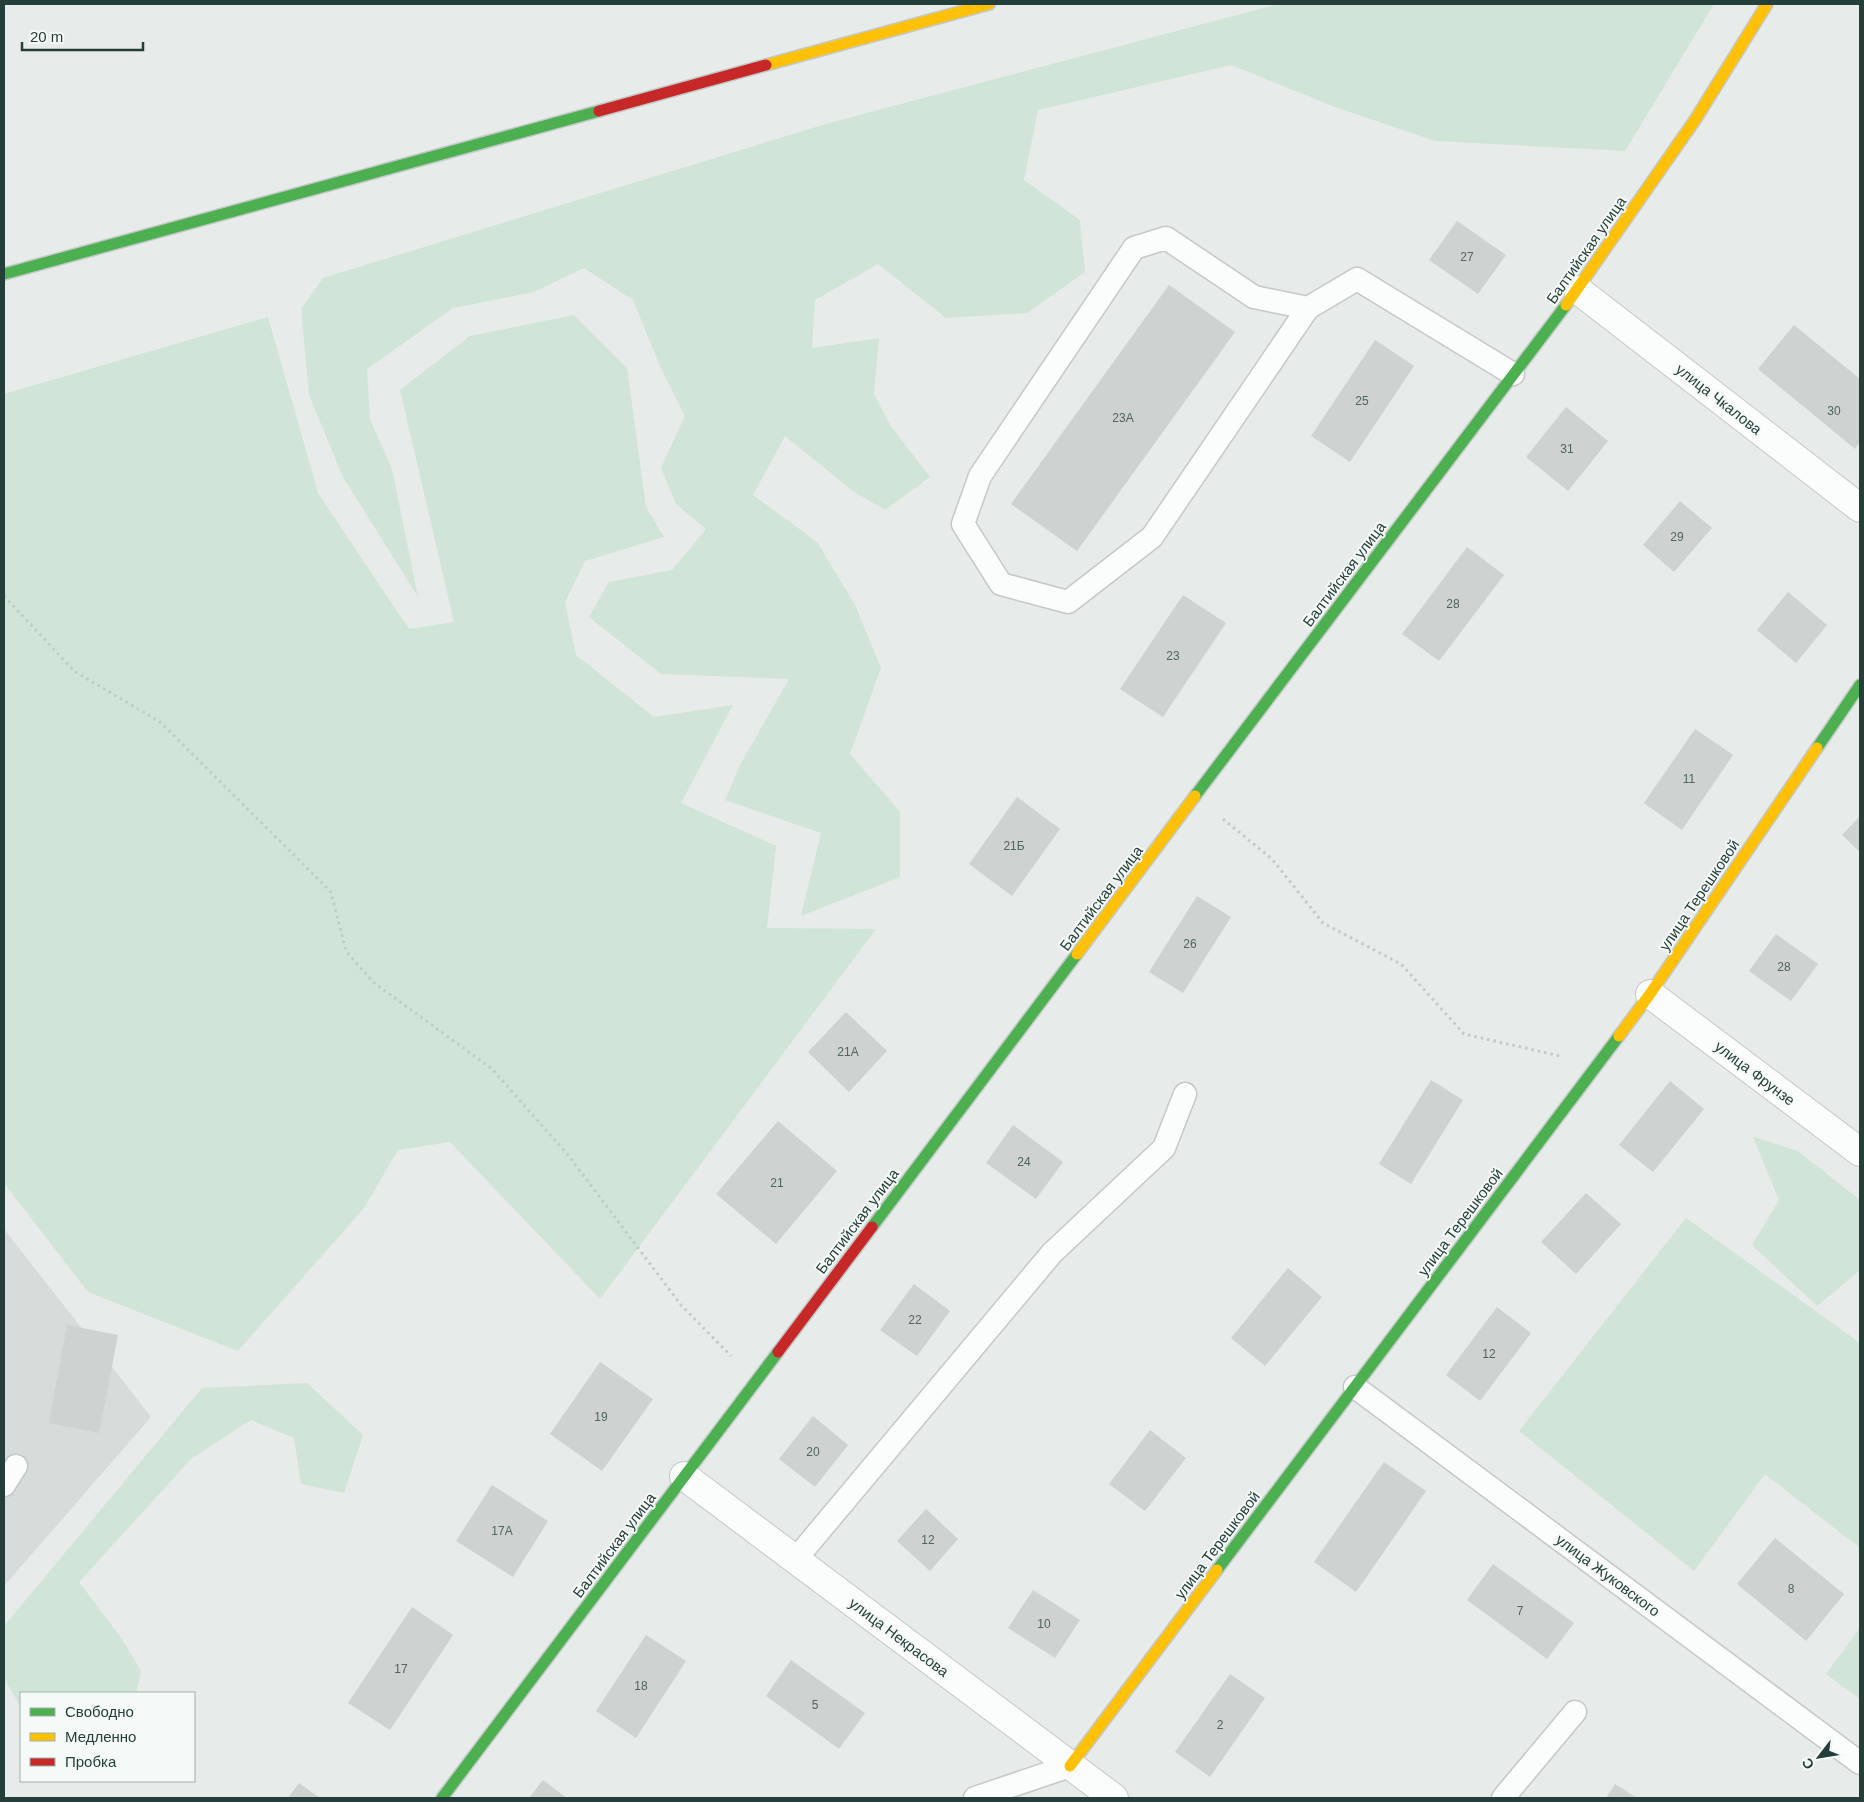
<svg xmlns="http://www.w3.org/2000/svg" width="1864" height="1802" font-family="Arial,sans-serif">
<rect width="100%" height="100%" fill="#e7ebe9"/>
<!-- built -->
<path fill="#d5dcd9" d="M4,1229L151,1417L4,1586Z"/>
<!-- green -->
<g fill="#d1e4d8">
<path d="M1279,4H1714L1625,151L1435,141L1335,107L1231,65L1038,110L1024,180L1080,220L1085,272L1027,313L946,318L878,264L815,300L812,348L879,338L874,394L890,425L930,477L885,510L853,491L785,436L753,495L817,542L855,605L881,668L850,754L900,812V877L801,916L821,833L725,800L740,765L789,679L661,674L589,617L609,582L672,570L706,529L676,504L661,468L685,416L660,366L633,300L584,268L534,292L453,308L367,369L370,419L392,469L418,597L343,477L309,395L301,309L323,278L829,123Z"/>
<path d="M574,315L627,368L646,507L664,537L585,561L565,602L576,655L654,717L733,705L681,803L776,846L767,928L876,929L600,1299L450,1142L398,1150L364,1208L238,1351L88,1292L4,1183V394L268,317L318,493L409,629L454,622L400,390L470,336Z"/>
<path d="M1753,1137L1798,1151L1860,1200V1270L1817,1306L1752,1245L1779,1200Z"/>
<path d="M1686,1218L1860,1343V1548L1765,1474L1694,1571L1519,1431Z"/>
<path d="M307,1383L363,1435L344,1493L301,1484L294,1438L251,1420L192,1458L79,1582L122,1639L141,1671L136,1693H21V1707L4,1678V1626L202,1388Z"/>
<path d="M1860,1628V1699L1826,1674Z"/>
</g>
<!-- building -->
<g fill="#ced2d1">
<path d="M1457,221L1506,255L1478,294L1429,260Z"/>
<path d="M1169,285L1235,332L1077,551L1011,504Z"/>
<path d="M1794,325L1860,379V442L1855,449L1758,369Z"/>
<path d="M1375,340L1414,366L1350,462L1311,436Z"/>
<path d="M1566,407L1608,441L1568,491L1526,457Z"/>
<path d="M1680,501L1712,528L1674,572L1643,545Z"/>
<path d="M1467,547L1504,575L1439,661L1402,634Z"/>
<path d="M1788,592L1827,625L1796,663L1757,630Z"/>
<path d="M1183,595L1226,623L1163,717L1120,689Z"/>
<path d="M1695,729L1733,755L1682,830L1644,803Z"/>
<path d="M1017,797L1060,829L1012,896L969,864Z"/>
<path d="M1860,816V852L1842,835Z"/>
<path d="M1197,896L1231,917L1183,993L1149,972Z"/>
<path d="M1776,934L1818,964L1791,1001L1749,971Z"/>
<path d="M846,1012L887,1051L849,1092L808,1052Z"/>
<path d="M1431,1080L1463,1100L1411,1184L1379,1164Z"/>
<path d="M1670,1081L1704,1109L1653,1172L1619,1145Z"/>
<path d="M778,1121L837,1171L776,1244L716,1194Z"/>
<path d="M1013,1125L1063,1162L1036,1199L986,1163Z"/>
<path d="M1586,1193L1621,1224L1576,1274L1541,1242Z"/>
<path d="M1288,1268L1322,1297L1265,1366L1231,1338Z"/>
<path d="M914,1284L950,1311L917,1356L880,1330Z"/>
<path d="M1497,1307L1531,1333L1480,1401L1446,1375Z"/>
<path d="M67,1325L118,1335L99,1433L49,1423Z"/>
<path d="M600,1362L653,1399L602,1471L550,1434Z"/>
<path d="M813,1416L848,1445L815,1487L779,1459Z"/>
<path d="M1150,1430L1186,1458L1145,1511L1109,1484Z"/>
<path d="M1384,1462L1426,1491L1356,1592L1314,1562Z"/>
<path d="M492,1485L548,1521L513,1577L456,1541Z"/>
<path d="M926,1509L958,1539L930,1571L897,1541Z"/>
<path d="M1775,1538L1844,1594L1806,1641L1737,1584Z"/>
<path d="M1493,1564L1574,1623L1547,1659L1467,1600Z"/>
<path d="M1033,1590L1080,1620L1055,1658L1008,1628Z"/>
<path d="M412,1607L453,1635L390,1730L348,1703Z"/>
<path d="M646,1635L686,1661L636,1738L596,1711Z"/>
<path d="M791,1660L865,1713L839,1749L766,1696Z"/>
<path d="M1230,1674L1265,1698L1210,1777L1175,1752Z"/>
<path d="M543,1780L567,1798H529Z"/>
<path d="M299,1783L320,1798H288Z"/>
<path d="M1615,1784L1637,1798H1606Z"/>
</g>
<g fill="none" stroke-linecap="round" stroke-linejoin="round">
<defs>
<g id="lane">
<path d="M1308,308L1152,537L1068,602L1001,584L963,524L980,476L1134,248L1166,238L1254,297L1308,308L1357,279L1513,374"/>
<path d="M1355,1387L1860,1763"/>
<path d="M4,1485L16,1466"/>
<path d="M795,1560L1052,1253L1164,1148L1185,1094"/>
<path d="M975,1798L1070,1766"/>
<path d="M1503,1798L1575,1712"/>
</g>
<g id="street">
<path d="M1578,290L1860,508"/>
<path d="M1650,994L1860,1152"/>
<path d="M684,1476L1114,1798"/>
</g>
<g id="fast">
<path d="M4,274L599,111"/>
<path d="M1817,748L1860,685"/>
<path d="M1195,796L1566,305"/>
<path d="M872,1227L1077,954"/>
<path d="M1217,1570L1619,1036"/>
<path d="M442,1798L778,1352"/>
</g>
<g id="slow">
<path d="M766,65L989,4"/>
<path d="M1566,305L1695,120L1767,4"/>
<path d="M1077,954L1195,796"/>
<path d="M1619,1036L1650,994L1817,748"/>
<path d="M1070,1766L1217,1570"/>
</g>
<g id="jam">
<path d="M599,111L766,65"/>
<path d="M778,1352L872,1227"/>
</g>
</defs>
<!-- lane casing -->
<use href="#lane" stroke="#c4c8c6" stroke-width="25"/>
<!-- street casing -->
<use href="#street" stroke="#c4c8c6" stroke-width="30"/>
<!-- fast casing -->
<use href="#fast" stroke="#c2c9c7" stroke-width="14"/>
<!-- slow casing -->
<use href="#slow" stroke="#c2c9c7" stroke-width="14"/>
<!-- jam casing -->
<use href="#jam" stroke="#c2c9c7" stroke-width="14"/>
<!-- path -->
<g stroke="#c2cbc9" stroke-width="3" stroke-dasharray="2.5 4" stroke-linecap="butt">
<path d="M4,596L74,671L160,722L331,892L346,951L373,982L492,1069L568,1155L681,1305L731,1356"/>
<path d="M1223,819L1272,859L1323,923L1401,964L1464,1034L1560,1056"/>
</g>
<!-- lane -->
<use href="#lane" stroke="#fbfcfc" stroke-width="22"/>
<!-- street -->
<use href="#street" stroke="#fbfcfc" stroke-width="28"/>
<!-- fast -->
<use href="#fast" stroke="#4caf50" stroke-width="11"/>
<!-- slow -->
<use href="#slow" stroke="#ffc107" stroke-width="11"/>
<!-- jam -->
<use href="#jam" stroke="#c62828" stroke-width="11"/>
</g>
<g text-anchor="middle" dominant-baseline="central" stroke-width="4" stroke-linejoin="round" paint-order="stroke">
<!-- number labels -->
<g font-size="12" fill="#4f6460">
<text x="1467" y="257">27</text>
<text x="1362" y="401">25</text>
<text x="1834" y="411">30</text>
<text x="1123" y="418">23А</text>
<text x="1567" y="449">31</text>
<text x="1677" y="537">29</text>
<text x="1453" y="604">28</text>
<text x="1173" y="656">23</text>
<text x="1689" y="779">11</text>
<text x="1014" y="846">21Б</text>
<text x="1190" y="944">26</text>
<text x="1784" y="967">28</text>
<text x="848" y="1052">21А</text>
<text x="1024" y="1162">24</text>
<text x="777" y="1183">21</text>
<text x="915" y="1320">22</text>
<text x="1489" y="1354">12</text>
<text x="601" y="1417">19</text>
<text x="813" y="1452">20</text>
<text x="502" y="1531">17А</text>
<text x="928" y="1540">12</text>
<text x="1791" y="1589">8</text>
<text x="1520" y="1611">7</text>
<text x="1044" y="1624">10</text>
<text x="401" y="1669">17</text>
<text x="641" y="1686">18</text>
<text x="815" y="1705">5</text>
<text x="1220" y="1725">2</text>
</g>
<!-- street labels -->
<g font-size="15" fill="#243f3a" stroke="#f5faf8">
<text transform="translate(1586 250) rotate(-55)">Балтийская улица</text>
<text transform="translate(1719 399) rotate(38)">улица Чкалова</text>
<text transform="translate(1344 574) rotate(-53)">Балтийская улица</text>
<text transform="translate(1699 895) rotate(-56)">улица Терешковой</text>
<text transform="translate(1101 898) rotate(-53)">Балтийская улица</text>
<text transform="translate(1755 1073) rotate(37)">улица Фрунзе</text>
<text transform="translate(857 1221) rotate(-53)">Балтийская улица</text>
<text transform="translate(1460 1222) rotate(-53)">улица Терешковой</text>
<text transform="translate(614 1545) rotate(-53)">Балтийская улица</text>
<text transform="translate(1217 1545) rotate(-53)">улица Терешковой</text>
<text transform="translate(1608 1575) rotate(37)">улица Жуковского</text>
<text transform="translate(899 1637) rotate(37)">улица Некрасова</text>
</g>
</g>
<!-- border -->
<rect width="1864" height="1802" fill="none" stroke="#243f3a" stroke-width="10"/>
<!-- legend -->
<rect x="20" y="1692" width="175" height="90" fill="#f5faf8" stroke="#a1afac"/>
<rect x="30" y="1708" width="25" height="8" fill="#4caf50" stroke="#a1afac"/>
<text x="65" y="1717" font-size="15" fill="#243f3a">Свободно</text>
<rect x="30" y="1733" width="25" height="8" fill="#ffc107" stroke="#a1afac"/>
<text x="65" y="1742" font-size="15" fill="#243f3a">Медленно</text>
<rect x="30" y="1758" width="25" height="8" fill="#c62828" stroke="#a1afac"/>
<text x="65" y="1767" font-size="15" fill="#243f3a">Пробка</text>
<!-- north arrow -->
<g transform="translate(1819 1757) rotate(239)" stroke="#f5faf8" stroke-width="4" paint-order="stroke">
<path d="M0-4L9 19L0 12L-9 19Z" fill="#243f3a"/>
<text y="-8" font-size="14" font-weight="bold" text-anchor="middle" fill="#243f3a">С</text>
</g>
<!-- scale -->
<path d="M22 42v8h121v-8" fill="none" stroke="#243f3a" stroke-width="2.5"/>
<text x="30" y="42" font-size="15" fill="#243f3a" stroke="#f5faf8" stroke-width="4" paint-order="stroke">20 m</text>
</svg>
